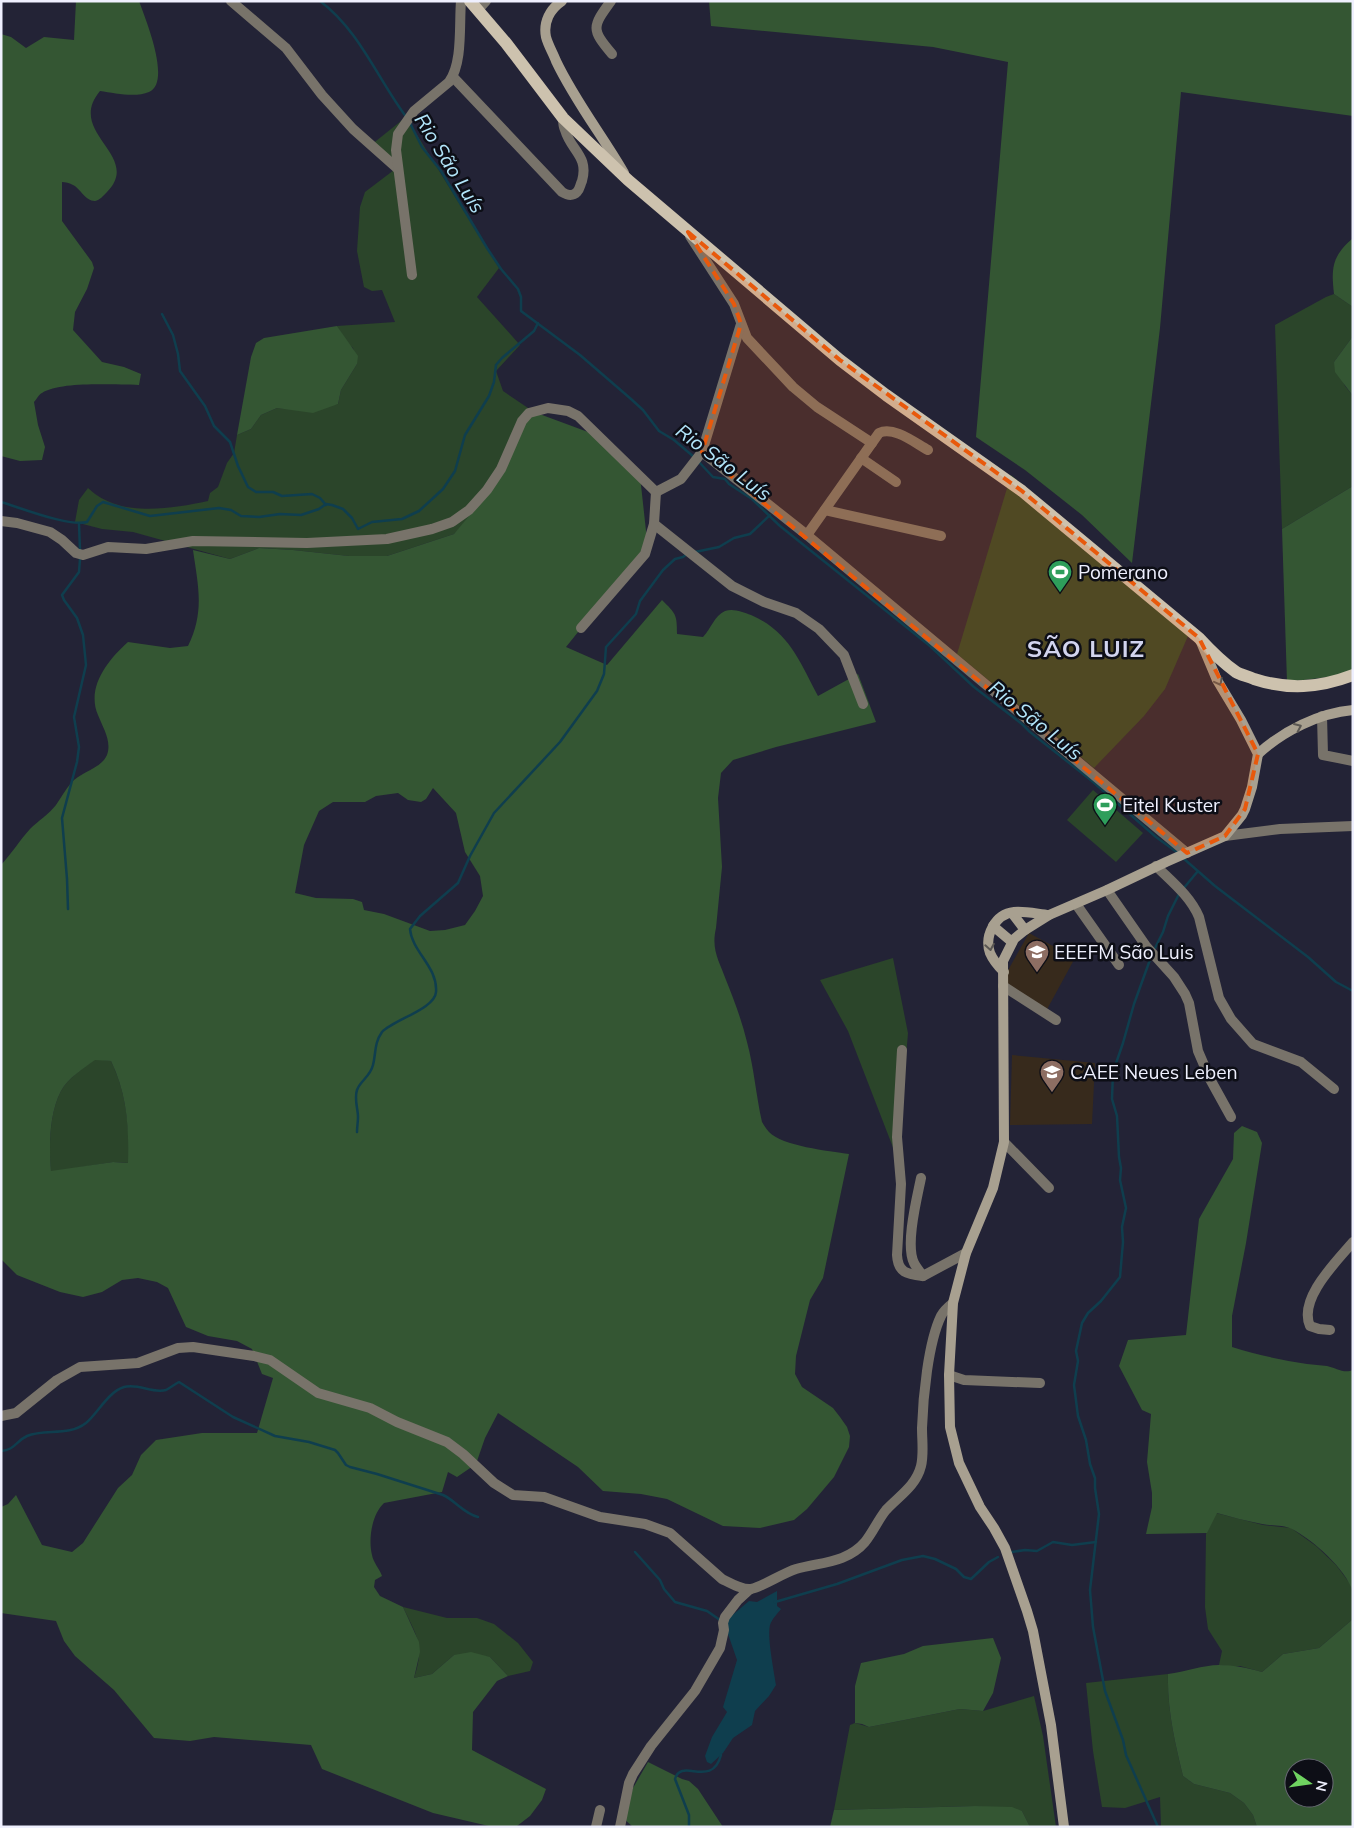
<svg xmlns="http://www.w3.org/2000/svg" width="1354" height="1828" font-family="Mulish,sans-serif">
<rect width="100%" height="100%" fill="#232336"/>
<!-- education -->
<g fill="#372a1c">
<path d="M1029,933L1075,958L1045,1013L998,988Z"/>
<path d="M1012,1055L1095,1063L1092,1124L1010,1125Z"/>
</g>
<!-- green -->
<g fill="#2b452a">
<path d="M406,117L499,268L477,297L520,345L496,371L503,391L534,412L499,480L458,530L454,534L387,556H349L293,550L259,548L230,559L133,532L102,529L75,522L79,500L88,488C119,518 170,509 208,501L210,493L218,487L227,463L234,453L237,435L251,429L261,415L277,408L292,409L338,404L341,390L357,364L353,348L348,344L337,326L395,322L382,290L372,291L364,287L357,251L360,207L365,192L394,170L371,145Z"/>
<path d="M1334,294L1353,307V336L1334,362L1345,386L1353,396V486L1282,529L1275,325L1326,297Z"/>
<path d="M1011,475L1100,549L1188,636L1165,689L1144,716L1094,768L957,654Z"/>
<path d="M1093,790L1143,833L1116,862L1067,820Z"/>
<path d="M893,958L908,1033L903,1093L894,1150L848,1031L820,980Z"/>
<path d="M95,1059L111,1061C127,1094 129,1127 129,1163L113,1162L51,1172C49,1146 49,1114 61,1091C68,1078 84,1068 95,1059Z"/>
<path d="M1216,1513L1263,1525L1291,1528L1316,1546L1336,1565L1351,1585L1353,1592V1619L1319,1648L1283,1654L1262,1672L1240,1666L1234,1667L1219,1665L1222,1651L1208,1629L1205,1607L1206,1534Z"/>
<path d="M403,1607L447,1618H477L494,1624L518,1643L533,1662L530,1671L508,1676L490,1657L454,1655L432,1674L414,1678C425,1644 417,1637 403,1607Z"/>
<path d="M1168,1674C1167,1709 1175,1743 1183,1776L1194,1784L1230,1793L1244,1803L1253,1815L1257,1827H1161L1160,1797L1125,1808L1102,1807L1093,1751L1086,1683Z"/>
<path d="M1034,1696L1043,1736L1056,1827H1030L1022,1811L975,1806L834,1810L850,1725L855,1723L869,1727L960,1709L983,1711Z"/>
</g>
<!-- forest -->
<g fill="#345633" fill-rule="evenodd">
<path d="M76,1H139C145,18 172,82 149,92C135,98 115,93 100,91C65,133 143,155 107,192C103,196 100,200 95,201C85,201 81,189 73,185C70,183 65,182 62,182V221L92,262L94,268L87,289L75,312L73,330L102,362L124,367L141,374L139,385C115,385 61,381 42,393C39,394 37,399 34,402L38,425L45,447L42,460L20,461L1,456V34L11,37L26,48L44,37L74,40Z"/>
<path d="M709,1H1353V116L1181,92L1160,328L1132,563L1082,515L1025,470L976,437L1008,62L933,47L711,26Z"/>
<path d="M1353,238V307L1334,294C1331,268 1332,256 1353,238Z"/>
<path d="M337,326L358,356L357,364L341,390L338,404L313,413L277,408L261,415L251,429L237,435L251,357L256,343L264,338Z"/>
<path d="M1353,336V396L1335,372L1334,362Z"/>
<path d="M534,412L588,432L621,456L640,476L647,540L639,568L595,611L566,647L607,665L662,600C676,614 677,614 677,634L703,637C711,629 714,616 725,611C733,608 743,612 751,615C789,631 800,662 818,696L858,674L876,722L776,747L733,760L721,773L718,798L722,867L716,928C711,950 719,960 726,980C734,1000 742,1021 747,1042C754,1068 756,1095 762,1122C764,1125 766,1129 769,1132C782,1146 829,1151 849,1154L823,1278L810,1300L796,1356L795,1374L802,1387L833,1408L840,1417L847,1427L850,1436L849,1447L834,1477L807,1509L794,1520L760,1528L723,1526L667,1499L641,1494L603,1491L578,1467L498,1413L485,1438L476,1464L457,1477L448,1472L442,1492L384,1503C372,1514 368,1539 372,1555C373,1562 379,1568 382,1576L375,1580L374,1587L380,1596L403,1607L419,1642L420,1652L414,1678L432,1674L454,1655L471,1652L490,1657L508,1676L497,1681L473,1712L472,1750L546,1789L542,1800L530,1816L517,1826L493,1827L433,1813L322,1769L311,1745L214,1737L190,1741L154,1738L114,1690L75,1656L64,1641L56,1621L1,1613V1507L8,1504L16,1495L42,1545L72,1552L83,1543L118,1488L132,1475L141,1455L156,1440L202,1433H257L273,1378L262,1374L252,1349L237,1341L208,1336L186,1327L168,1288L157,1282L138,1278L122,1280L102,1292L83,1297L60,1292L17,1275L1,1259V865C12,853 20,840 30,829C38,821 49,814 56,805C61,798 65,790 71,783C80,772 101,769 107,755C112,741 103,728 98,715C86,687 108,660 128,642L170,648L188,646C205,611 198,586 193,550L230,559L259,548L293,550L349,556H387L454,534L499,480L517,426ZM433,788L456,813L465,852L480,876L483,896L475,911L465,925L445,930L430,931L384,914L364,910L362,902L353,899L316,898L295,893L304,845L319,811L333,802H365L376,796L398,793L408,800L421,802L426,799ZM95,1060L111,1061C127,1094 129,1127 128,1163L113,1162L51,1171C49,1146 49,1114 61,1091C68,1078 84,1068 95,1060Z"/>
<path d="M1353,486V674L1287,682L1282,529Z"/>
<path d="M1242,1126L1257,1132L1262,1143L1246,1243L1232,1316V1347C1256,1355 1282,1360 1307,1364C1314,1365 1320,1365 1327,1366C1336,1368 1344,1374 1353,1370V1592C1346,1569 1313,1540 1292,1529C1284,1525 1271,1526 1262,1524C1246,1521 1232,1517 1217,1513L1207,1533L1146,1534L1152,1507V1493L1147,1462L1151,1414L1142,1410L1119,1366L1128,1340L1186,1335L1199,1219L1233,1159L1234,1133Z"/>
<path d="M1353,1619V1827H1257L1253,1815L1244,1803L1230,1793L1194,1784L1183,1776C1175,1743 1167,1709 1168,1674C1185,1672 1203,1665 1219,1665C1234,1665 1248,1668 1262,1672L1283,1654L1319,1648ZM1294,1768H1324V1798H1294Z"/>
<path d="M993,1638L1001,1658L993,1693L983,1711L960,1709L869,1727L862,1724L855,1723V1686L861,1663L904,1654L923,1646Z"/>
<path d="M648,1762L682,1779L689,1781L698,1789L723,1827H633L622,1817L633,1788Z"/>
<path d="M975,1806L1012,1807L1022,1811L1030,1827H830L834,1810Z"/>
</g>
<!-- water -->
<path fill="#0f3e4e" d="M777,1591V1606L781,1609C777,1614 772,1619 770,1625C767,1638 774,1671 776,1685L769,1696L755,1711L752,1725L733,1738L723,1753L711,1764L707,1762L705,1756L712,1737L727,1712L723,1707L737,1660L728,1634L727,1624L729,1618L749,1601L757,1602Z"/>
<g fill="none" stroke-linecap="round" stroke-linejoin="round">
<!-- stream -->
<g stroke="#0f3e4e" stroke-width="2.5">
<path d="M320,1C360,31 378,80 407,118"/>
<path d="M410,123L422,147L441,171L487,248L501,269L518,289L521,297V311L580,355L631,399L643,410L659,431L674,440L694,457"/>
<path d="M162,314L173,335L178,354L180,371L205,406L214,426L230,442L238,466L248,487L256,492H273L282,496L312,494L320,498L326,505"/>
<path d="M698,461L713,477L725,479L729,484L752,499L780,526L930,646L974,687L1022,724L1030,732L1092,781L1156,837L1178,853"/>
<path d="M1,502C21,508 69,527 87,522L97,506L103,502L150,516L219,508L231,510L241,516L259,517L280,514L301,515L319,509L326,504L332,505L343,509L352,518L358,529L372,522L402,519L419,511L443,489L455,471L465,435L489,396L494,382L496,365L502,358L534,331L538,323"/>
<path d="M79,524L80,550"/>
<path d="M695,552L719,547L734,538L750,534L770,515"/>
<path d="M1183,858L1215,886L1308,957L1336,982L1353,991"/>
<path d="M1183,889L1198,871"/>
<path d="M68,909L67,879L62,818L77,762L79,747L74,717L86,665L83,635L77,618L64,600L62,595L79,572L80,559"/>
<path d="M1154,950L1163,932L1168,916L1179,894"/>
<path d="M1151,957L1134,1004L1123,1043L1113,1072L1112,1099L1117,1116L1119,1157L1121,1168L1120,1180L1126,1208L1122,1227L1123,1242L1120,1277L1101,1301L1088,1313L1082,1323L1076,1351L1078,1361L1074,1385L1078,1416L1086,1440L1090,1464L1095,1478V1488L1099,1514L1090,1590L1093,1627L1105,1691L1123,1740L1126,1755L1158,1827"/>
<path d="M357,1132C357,1127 358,1122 358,1117C358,1109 354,1099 357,1090C360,1081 370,1077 373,1065C376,1054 374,1043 382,1032C393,1020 435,1009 436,992C438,967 412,952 410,929L420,916L458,883L470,856L494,813L560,742L597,691L604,674L606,647L636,614L640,601L663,570L675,559L683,557L687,554"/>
<path d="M1,1451C15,1450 16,1441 27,1436C45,1428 68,1437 86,1423C98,1413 108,1392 124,1387C139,1383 152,1394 166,1390C170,1388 175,1384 179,1382L233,1417L275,1436L309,1442L335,1450L338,1453L346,1465L350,1467L377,1474L443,1495C456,1501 463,1513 478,1517"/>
<path d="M635,1552L660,1580L664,1589L675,1602L707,1611L720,1620"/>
<path d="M1012,1552L1025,1550L1037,1551L1053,1542L1072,1545L1096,1542"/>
<path d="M775,1602L837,1584L902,1560L923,1556L935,1559L956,1569L964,1577L971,1579L989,1562L998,1557"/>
<path d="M689,1827V1815L675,1779C681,1757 712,1789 721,1755"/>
</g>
<!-- street -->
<g stroke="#78736a" stroke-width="10">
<path d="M231,1L286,48L322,95L353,129L398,169"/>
<path d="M611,1C592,27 591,29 612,54"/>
<path d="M478,10L486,1"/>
<path d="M453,77L562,192C567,195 572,197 577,192C580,189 580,185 582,181C589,156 571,151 565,130C563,126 563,122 563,118"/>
<path d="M690,236L734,304L747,338L793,387L817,407L872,443"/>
<path d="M412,275L396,150L398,134L414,111L449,82C463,63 459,25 461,1"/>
<path d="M702,452L807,535L1187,853"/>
<path d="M861,458L896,482"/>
<path d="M825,510L941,536"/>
<path d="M1,521L17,523L50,532L62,540L76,553L83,555L108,547L146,549L193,541L307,543L387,539L432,529L452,522L469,510L487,490L501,469L522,421L529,413L548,408L568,411L578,416L656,492L681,479L702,452L741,324"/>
<path d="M654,524L732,586L764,602L796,613L819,629L844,655L863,704"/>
<path d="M807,535L879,433C894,426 915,443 928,450"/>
<path d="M581,628L645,554L654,524L656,492"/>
<path d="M1322,716L1323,755L1353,761"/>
<path d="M1225,836L1280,829L1353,826"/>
<path d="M1156,866C1172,882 1190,896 1199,917L1219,998L1231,1019L1253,1044L1301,1062L1334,1089"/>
<path d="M1107,890L1146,946L1174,977L1185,994L1189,1003L1198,1051L1210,1079L1231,1117"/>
<path d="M1076,904L1119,965"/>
<path d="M1003,986L1056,1020"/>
<path d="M902,1050L897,1137L901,1184L897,1255C898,1273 907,1274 923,1276"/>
<path d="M1004,1142L1049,1188"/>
<path d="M921,1178C917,1198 905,1245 914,1263C916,1267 920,1272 923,1276L966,1253"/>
<path d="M1330,1330L1319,1329L1310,1326C1298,1299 1336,1262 1353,1242"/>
<path d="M949,1375L964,1380L1040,1383"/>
<path d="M1,1416L16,1413L57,1380L80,1367L138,1363L178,1348L193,1347L254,1356L270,1360L318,1393L370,1408L397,1422L447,1442L463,1454L494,1483L513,1495L544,1497L600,1517L645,1524L670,1533L722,1579C730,1583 742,1590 751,1589C762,1587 783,1573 796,1569C821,1562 847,1563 865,1542C873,1532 878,1520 886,1510C899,1496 916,1486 921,1466C924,1454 922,1441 922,1428C923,1398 928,1343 941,1316C944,1310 948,1307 953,1303"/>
<path d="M596,1827L600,1810"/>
<path d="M620,1827L629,1783L633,1774L651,1746L695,1691L720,1648L724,1630L723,1623L725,1617L738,1600L750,1589"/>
</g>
<!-- secondary -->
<g stroke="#a8a090" stroke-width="10">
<path d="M562,1C550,9 543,22 546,37C548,45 553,53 556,61C575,101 602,135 624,173"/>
<path d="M1258,754C1283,731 1319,713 1353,710"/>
<path d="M1012,913L1025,930"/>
<path d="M993,926L1012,942"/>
<path d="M1004,972C999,967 993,960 990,953C984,936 995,914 1014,912C1025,911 1038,914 1049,915"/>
<path d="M1064,1827L1051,1725L1033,1631L1027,1611L1005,1548L994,1528L980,1507L959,1463L950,1427L949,1375L953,1303L966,1253L993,1188L1004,1142L1003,961L1014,939L1025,930L1049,915L1107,890L1166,862L1225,836L1242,815L1245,809L1252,787L1258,754L1241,720L1217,680L1201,642"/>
</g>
<!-- primary -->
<path stroke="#cdc2ae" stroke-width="12" d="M470,1L506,43L563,118L628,180L840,360L886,395L1022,491L1199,638C1210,650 1222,662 1236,672C1241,675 1248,676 1254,679C1288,690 1319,688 1353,675"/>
</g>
<!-- one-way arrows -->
<defs><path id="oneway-chevron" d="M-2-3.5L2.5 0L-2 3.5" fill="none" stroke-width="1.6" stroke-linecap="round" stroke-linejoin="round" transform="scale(1.25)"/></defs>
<g stroke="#5a5753">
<use href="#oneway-chevron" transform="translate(1219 682) rotate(62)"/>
<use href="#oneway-chevron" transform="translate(1298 727) rotate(-25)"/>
<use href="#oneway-chevron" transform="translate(990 947) rotate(80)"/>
</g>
<!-- marked area -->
<path fill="#e8590c" fill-opacity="0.2" stroke="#e8590c" stroke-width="4" stroke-dasharray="10 6" stroke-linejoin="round" d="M688,232L840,360L1022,491L1199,638L1258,754L1245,809L1225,836L1187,853L702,452L741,324L734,304Z"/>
<!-- icons -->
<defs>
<symbol id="stadium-pin" viewBox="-11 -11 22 30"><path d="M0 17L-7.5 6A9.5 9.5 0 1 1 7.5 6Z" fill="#2e9e5b" stroke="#0d0e16"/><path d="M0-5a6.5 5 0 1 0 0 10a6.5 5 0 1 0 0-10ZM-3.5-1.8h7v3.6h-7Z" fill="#fff"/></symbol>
<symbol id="school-pin" viewBox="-11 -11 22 30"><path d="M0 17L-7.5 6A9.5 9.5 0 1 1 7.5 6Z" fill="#8d6e63" stroke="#0d0e16"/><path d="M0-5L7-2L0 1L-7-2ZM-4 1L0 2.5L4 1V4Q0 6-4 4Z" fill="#fff"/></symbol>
</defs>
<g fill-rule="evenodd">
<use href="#stadium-pin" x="1046" y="558" width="28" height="38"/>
<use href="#stadium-pin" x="1091" y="791" width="28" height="38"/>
<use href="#school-pin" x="1023" y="938" width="28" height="38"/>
<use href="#school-pin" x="1038" y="1058" width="28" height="38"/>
</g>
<g text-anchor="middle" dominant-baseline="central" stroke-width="5" stroke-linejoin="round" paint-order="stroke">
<!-- poi labels -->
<g font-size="19" fill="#eff0fe" stroke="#0d0e16" text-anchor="start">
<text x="1078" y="572">Pomerano</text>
<text x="1122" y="805">Eitel Kuster</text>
<text x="1054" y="952">EEEFM São Luis</text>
<text x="1070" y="1072">CAEE Neues Leben</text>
</g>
<!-- water labels -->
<g font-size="20" font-style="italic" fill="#b2e5fa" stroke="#0d0e16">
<text transform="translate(450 163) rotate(58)">Rio São Luís</text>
<text transform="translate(724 462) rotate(37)">Rio São Luís</text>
<text transform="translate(1036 720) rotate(39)">Rio São Luís</text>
</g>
<!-- district labels -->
<g font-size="24" font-weight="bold" letter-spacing="1" fill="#d2d4ee" stroke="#0d0e16">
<text x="1086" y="648">SÃO LUIZ</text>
</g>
</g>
<!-- border -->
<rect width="1354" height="1828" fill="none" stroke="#eff0fe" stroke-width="5"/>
<!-- north arrow -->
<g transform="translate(1309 1783) rotate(103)"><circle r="24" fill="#0d0e16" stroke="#676873"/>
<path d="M0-4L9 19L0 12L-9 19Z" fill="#6fd360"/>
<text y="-8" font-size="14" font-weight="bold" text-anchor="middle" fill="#eff0fe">N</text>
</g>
</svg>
